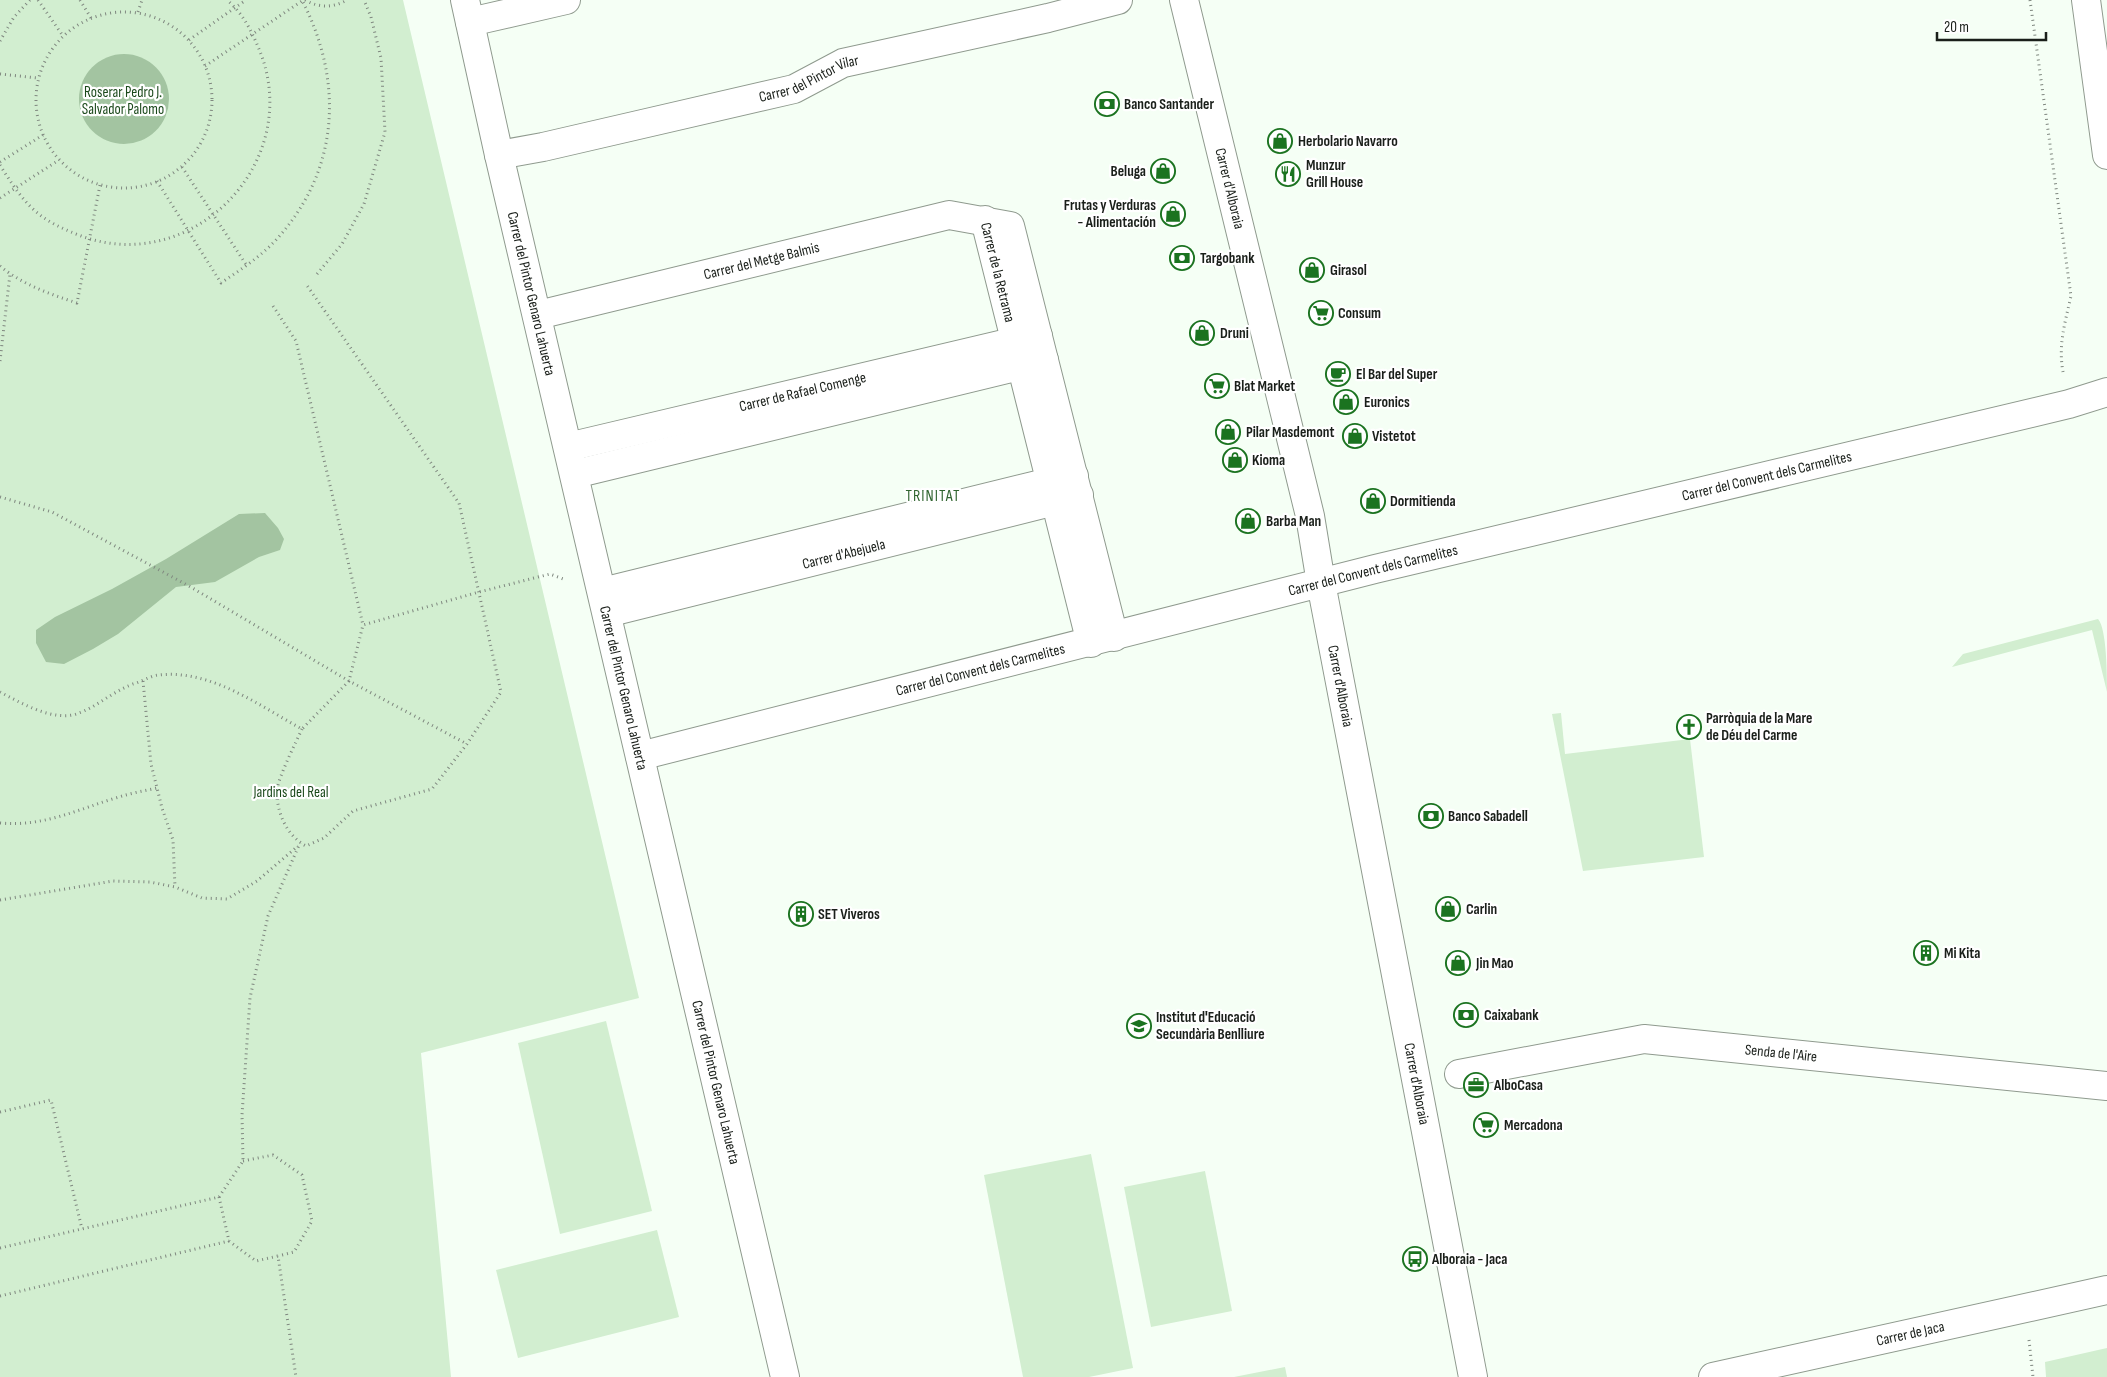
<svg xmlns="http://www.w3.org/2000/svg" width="2107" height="1377" font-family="'Sofia Sans Condensed',sans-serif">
<rect width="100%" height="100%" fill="#f5fff5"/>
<!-- green -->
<g fill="#d2eed0">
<path d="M0,0H403L639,998L421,1053L451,1377H0Z"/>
<path d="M2098,619C2107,629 2107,676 2107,692L2092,630L1952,667L1963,654Z"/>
<path d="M1561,713L1565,754L1690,739L1704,857L1583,871L1552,714Z"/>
<path d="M606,1021L652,1211L560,1234L518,1043Z"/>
<path d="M1091,1154L1133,1368L1089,1377H1023L984,1175Z"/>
<path d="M1205,1171L1232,1311L1151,1327L1124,1187Z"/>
<path d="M657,1230L679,1317L518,1358L496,1270Z"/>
<path d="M2107,1348V1377H2046L2045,1362Z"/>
<path d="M1285,1367L1287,1377H1234Z"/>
</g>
<!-- water -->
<g fill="#a3c4a1">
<circle cx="124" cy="99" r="45"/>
<path d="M265,513L278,528L284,539L280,550L259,557L215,582L176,587L118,634L93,649L64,664L46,662L36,643V630L55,617L112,589L166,559L239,514Z"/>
</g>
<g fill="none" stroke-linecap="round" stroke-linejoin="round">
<defs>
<g id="street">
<path id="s1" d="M465,0L499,155L785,1377"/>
<path d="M470,22L566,0"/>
<path id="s2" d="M499,155L543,147L794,89L843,63L1048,18L1118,0"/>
<path id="s3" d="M985,220L1091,643"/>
<path id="s4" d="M538,315L949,215L1010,226L1114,637"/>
<path id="s5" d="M568,447L1038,336"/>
<path d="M575,474L1044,360"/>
<path d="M602,592L1074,476"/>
<path id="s6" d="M607,613L1079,495"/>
<path id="s7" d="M640,756L1375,569L2069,404L2107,392"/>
<path id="s8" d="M1459,1074L1644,1039L2107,1086"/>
<path id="s9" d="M1713,1377L2107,1290"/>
</g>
<g id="secondary">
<path id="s10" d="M1184,0L1310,516L1321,583L1473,1377"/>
<path d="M2086,0L2107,155"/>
</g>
</defs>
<!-- street casing -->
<use href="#street" stroke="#8f9a8e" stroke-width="30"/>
<!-- secondary casing -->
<use href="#secondary" stroke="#8f9a8e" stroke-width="30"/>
<!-- path -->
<g stroke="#7f877f" stroke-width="3" stroke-dasharray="1 4" stroke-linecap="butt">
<path d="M38,0L63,36"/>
<path d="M80,0L91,18"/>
<path d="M305,0C319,8 333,8 347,0"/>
<path d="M2030,0L2071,296C2065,323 2058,345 2063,372"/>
<path d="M138,12L142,0"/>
<circle cx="124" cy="100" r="88"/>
<path d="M189,40L246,0"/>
<path d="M0,41L14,17L30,0"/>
<path d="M205,66L302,1"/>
<path d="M0,74L38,78"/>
<path d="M0,162L43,135"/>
<path d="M0,165C10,181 20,197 34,210C46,221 61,228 76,234C188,280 303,166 261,54C253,34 244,14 227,0"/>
<path d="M182,167L247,266"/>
<path d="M157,181L221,283C240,270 260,257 275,241C340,171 344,82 302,0"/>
<path d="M0,198L59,160"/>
<path d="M0,266C23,285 50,294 77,303L100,185"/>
<path d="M317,274L342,244L364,204L385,132L381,58L371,17L364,0"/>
<path d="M273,306L296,341L363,625"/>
<path d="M0,361L10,274"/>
<path d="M0,497L52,512L189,586L349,681L467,744"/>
<path d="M143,681L151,764L162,808L173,840L175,887"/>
<path d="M0,692C21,703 55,723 79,713C98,706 112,692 133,684C141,682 150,676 158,675C211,669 258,705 302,729L349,681L363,625L479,592L550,574L566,580"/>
<path d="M302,729C296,742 278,778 277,790C276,812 287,836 306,846L324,838L353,811L432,789L467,744L501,692L459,503L306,284"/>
<path d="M0,823C45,827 78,809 119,797C131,793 144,791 157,788"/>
<path d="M0,900L113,881L150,882L175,887L202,898L227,899L257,881L298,846"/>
<path d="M0,1112L51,1100L82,1229"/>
<path d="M243,1161L273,1155L302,1175L312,1221L294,1252L278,1256"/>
<path d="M219,1197L229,1241L256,1261L278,1256L296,1377"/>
<path d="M0,1248L219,1197L243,1161L242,1115L250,998L268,916L300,843"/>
<path d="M0,1296L229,1241"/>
<path d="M2029,1340L2033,1377"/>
</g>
<!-- street -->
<use href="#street" stroke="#fff" stroke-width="28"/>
<!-- secondary -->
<use href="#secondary" stroke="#fff" stroke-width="28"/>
</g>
<!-- icons -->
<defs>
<symbol id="bank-ring" viewBox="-11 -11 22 22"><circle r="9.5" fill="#fff" stroke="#1b7320" stroke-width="1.5"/><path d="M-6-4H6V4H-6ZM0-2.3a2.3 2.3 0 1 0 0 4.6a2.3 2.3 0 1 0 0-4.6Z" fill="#1b7320"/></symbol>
<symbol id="shop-ring" viewBox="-11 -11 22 22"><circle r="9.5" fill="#fff" stroke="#1b7320" stroke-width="1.5"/><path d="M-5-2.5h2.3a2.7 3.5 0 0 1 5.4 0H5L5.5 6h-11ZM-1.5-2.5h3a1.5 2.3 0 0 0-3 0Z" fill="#1b7320"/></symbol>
<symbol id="restaurant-ring" viewBox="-11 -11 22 22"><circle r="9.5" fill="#fff" stroke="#1b7320" stroke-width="1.5"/><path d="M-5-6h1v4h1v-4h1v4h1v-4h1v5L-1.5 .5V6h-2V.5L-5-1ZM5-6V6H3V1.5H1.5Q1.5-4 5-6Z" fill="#1b7320"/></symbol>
<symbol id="supermarket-ring" viewBox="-11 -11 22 22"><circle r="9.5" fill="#fff" stroke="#1b7320" stroke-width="1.5"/><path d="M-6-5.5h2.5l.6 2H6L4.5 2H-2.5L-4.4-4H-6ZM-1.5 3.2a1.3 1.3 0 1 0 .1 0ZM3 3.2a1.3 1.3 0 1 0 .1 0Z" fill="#1b7320"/></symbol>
<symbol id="cafe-ring" viewBox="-11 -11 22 22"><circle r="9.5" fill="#fff" stroke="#1b7320" stroke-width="1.5"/><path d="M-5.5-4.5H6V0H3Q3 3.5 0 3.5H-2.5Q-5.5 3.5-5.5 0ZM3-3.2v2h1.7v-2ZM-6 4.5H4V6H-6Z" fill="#1b7320"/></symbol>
<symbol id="church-ring" viewBox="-11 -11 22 22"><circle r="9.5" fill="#fff" stroke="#1b7320" stroke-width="1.5"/><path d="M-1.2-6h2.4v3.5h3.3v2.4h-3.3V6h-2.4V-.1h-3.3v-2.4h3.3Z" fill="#1b7320"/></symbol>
<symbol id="building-ring" viewBox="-11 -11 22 22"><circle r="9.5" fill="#fff" stroke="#1b7320" stroke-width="1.5"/><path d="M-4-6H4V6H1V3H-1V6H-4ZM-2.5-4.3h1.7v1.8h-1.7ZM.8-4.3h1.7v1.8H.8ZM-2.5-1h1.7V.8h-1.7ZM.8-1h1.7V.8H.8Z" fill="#1b7320"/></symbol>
<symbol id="school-ring" viewBox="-11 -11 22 22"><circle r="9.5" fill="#fff" stroke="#1b7320" stroke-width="1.5"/><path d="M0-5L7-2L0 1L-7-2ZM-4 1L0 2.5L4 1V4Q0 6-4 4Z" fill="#1b7320"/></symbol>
<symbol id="office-ring" viewBox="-11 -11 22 22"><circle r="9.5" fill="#fff" stroke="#1b7320" stroke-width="1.5"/><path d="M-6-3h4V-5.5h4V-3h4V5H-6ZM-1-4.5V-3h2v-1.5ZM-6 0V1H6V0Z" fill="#1b7320"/></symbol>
<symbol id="bus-ring" viewBox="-11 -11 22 22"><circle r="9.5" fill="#fff" stroke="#1b7320" stroke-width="1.5"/><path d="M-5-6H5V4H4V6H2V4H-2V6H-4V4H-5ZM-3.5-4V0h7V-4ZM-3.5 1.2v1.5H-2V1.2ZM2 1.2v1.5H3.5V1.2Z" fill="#1b7320"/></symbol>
</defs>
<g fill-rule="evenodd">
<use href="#bank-ring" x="1093" y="90" width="28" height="28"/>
<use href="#shop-ring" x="1266" y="127" width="28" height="28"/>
<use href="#shop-ring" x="1149" y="157" width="28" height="28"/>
<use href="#restaurant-ring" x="1274" y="160" width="28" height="28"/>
<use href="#shop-ring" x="1159" y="200" width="28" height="28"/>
<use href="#bank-ring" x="1168" y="244" width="28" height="28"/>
<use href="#shop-ring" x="1298" y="256" width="28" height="28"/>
<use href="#supermarket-ring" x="1307" y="299" width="28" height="28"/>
<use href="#shop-ring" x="1188" y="319" width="28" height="28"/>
<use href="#cafe-ring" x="1324" y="360" width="28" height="28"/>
<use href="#supermarket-ring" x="1203" y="372" width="28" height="28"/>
<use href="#shop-ring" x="1332" y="388" width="28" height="28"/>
<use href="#shop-ring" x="1214" y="418" width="28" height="28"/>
<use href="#shop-ring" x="1341" y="422" width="28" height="28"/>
<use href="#shop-ring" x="1221" y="446" width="28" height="28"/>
<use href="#shop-ring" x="1359" y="487" width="28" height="28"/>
<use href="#shop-ring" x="1234" y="507" width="28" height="28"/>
<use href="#church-ring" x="1675" y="713" width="28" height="28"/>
<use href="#bank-ring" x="1417" y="802" width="28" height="28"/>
<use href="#shop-ring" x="1434" y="895" width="28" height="28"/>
<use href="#building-ring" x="787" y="900" width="28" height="28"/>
<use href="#building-ring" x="1912" y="939" width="28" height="28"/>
<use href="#shop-ring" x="1444" y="949" width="28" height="28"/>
<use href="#bank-ring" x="1452" y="1001" width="28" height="28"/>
<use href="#school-ring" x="1125" y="1012" width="28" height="28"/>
<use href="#office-ring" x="1462" y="1071" width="28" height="28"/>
<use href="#supermarket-ring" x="1472" y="1111" width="28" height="28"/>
<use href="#bus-ring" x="1401" y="1245" width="28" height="28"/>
</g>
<g text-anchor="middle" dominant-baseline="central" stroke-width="4.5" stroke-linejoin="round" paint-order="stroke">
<!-- street labels -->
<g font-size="15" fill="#1a1f1a" stroke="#fff">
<text stroke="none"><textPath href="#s2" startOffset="320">Carrer del Pintor Vilar</textPath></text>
<text stroke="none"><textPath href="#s10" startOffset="194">Carrer d'Alboraia</textPath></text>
<text stroke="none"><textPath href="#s4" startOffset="230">Carrer del Metge Balmis</textPath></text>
<text stroke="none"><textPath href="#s3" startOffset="54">Carrer de la Retrama</textPath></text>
<text stroke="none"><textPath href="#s1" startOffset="301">Carrer del Pintor Genaro Lahuerta</textPath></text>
<text stroke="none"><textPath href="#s5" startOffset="241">Carrer de Rafael Comenge</textPath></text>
<text stroke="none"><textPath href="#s7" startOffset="1161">Carrer del Convent dels Carmelites</textPath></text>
<text stroke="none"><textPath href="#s6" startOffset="244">Carrer d'Abejuela</textPath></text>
<text stroke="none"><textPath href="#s7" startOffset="756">Carrer del Convent dels Carmelites</textPath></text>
<text stroke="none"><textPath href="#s7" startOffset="351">Carrer del Convent dels Carmelites</textPath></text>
<text stroke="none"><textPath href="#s10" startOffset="704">Carrer d'Alboraia</textPath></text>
<text stroke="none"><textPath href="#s1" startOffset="706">Carrer del Pintor Genaro Lahuerta</textPath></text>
<text stroke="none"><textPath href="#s8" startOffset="326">Senda de l'Aire</textPath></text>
<text stroke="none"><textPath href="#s1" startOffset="1111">Carrer del Pintor Genaro Lahuerta</textPath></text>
<text stroke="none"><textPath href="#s10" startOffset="1109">Carrer d'Alboraia</textPath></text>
<text stroke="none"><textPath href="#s9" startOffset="202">Carrer de Jaca</textPath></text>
</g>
<!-- park labels -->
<g font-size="15" fill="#1a481a" stroke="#fff">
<text x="123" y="92">Roserar Pedro J.<tspan x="123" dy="17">Salvador Palomo</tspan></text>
<text x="291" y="792">Jardins del Real</text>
</g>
<!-- poi labels -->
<g font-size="15" font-weight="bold" fill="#1a1f1a" stroke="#fff" text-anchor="start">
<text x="1124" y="104">Banco Santander</text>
<text x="1298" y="141">Herbolario Navarro</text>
<text x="1306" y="165">Munzur<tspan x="1306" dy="17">Grill House</tspan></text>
<text x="1146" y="171" text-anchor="end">Beluga</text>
<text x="1156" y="205" text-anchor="end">Frutas y Verduras<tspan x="1156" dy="17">- Alimentación</tspan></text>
<text x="1200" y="258">Targobank</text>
<text x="1330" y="270">Girasol</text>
<text x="1338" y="313">Consum</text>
<text x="1220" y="333">Druni</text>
<text x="1356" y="374">El Bar del Super</text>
<text x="1234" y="386">Blat Market</text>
<text x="1364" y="402">Euronics</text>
<text x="1246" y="432">Pilar Masdemont</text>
<text x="1372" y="436">Vistetot</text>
<text x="1252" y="460">Kioma</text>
<text x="1390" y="501">Dormitienda</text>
<text x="1266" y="521">Barba Man</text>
<text x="1706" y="718">Parròquia de la Mare<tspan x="1706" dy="17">de Déu del Carme</tspan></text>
<text x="1448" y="816">Banco Sabadell</text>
<text x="1466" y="909">Carlin</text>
<text x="818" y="914">SET Viveros</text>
<text x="1944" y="953">Mi Kita</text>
<text x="1476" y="963">Jin Mao</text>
<text x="1484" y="1015">Caixabank</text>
<text x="1156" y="1017">Institut d'Educació<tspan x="1156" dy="17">Secundària Benlliure</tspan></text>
<text x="1494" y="1085">AlboCasa</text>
<text x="1504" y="1125">Mercadona</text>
<text x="1432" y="1259">Alboraia - Jaca</text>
</g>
<!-- neighbourhood labels -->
<g font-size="16" letter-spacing="1" fill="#316530" stroke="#fff">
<text x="933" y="496">TRINITAT</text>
</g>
</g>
<!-- scale -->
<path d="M1937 32v8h109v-8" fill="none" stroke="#1a1f1a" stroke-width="2.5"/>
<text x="1944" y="32" font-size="15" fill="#1a1f1a" stroke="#ffffff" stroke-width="4" paint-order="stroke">20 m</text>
</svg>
